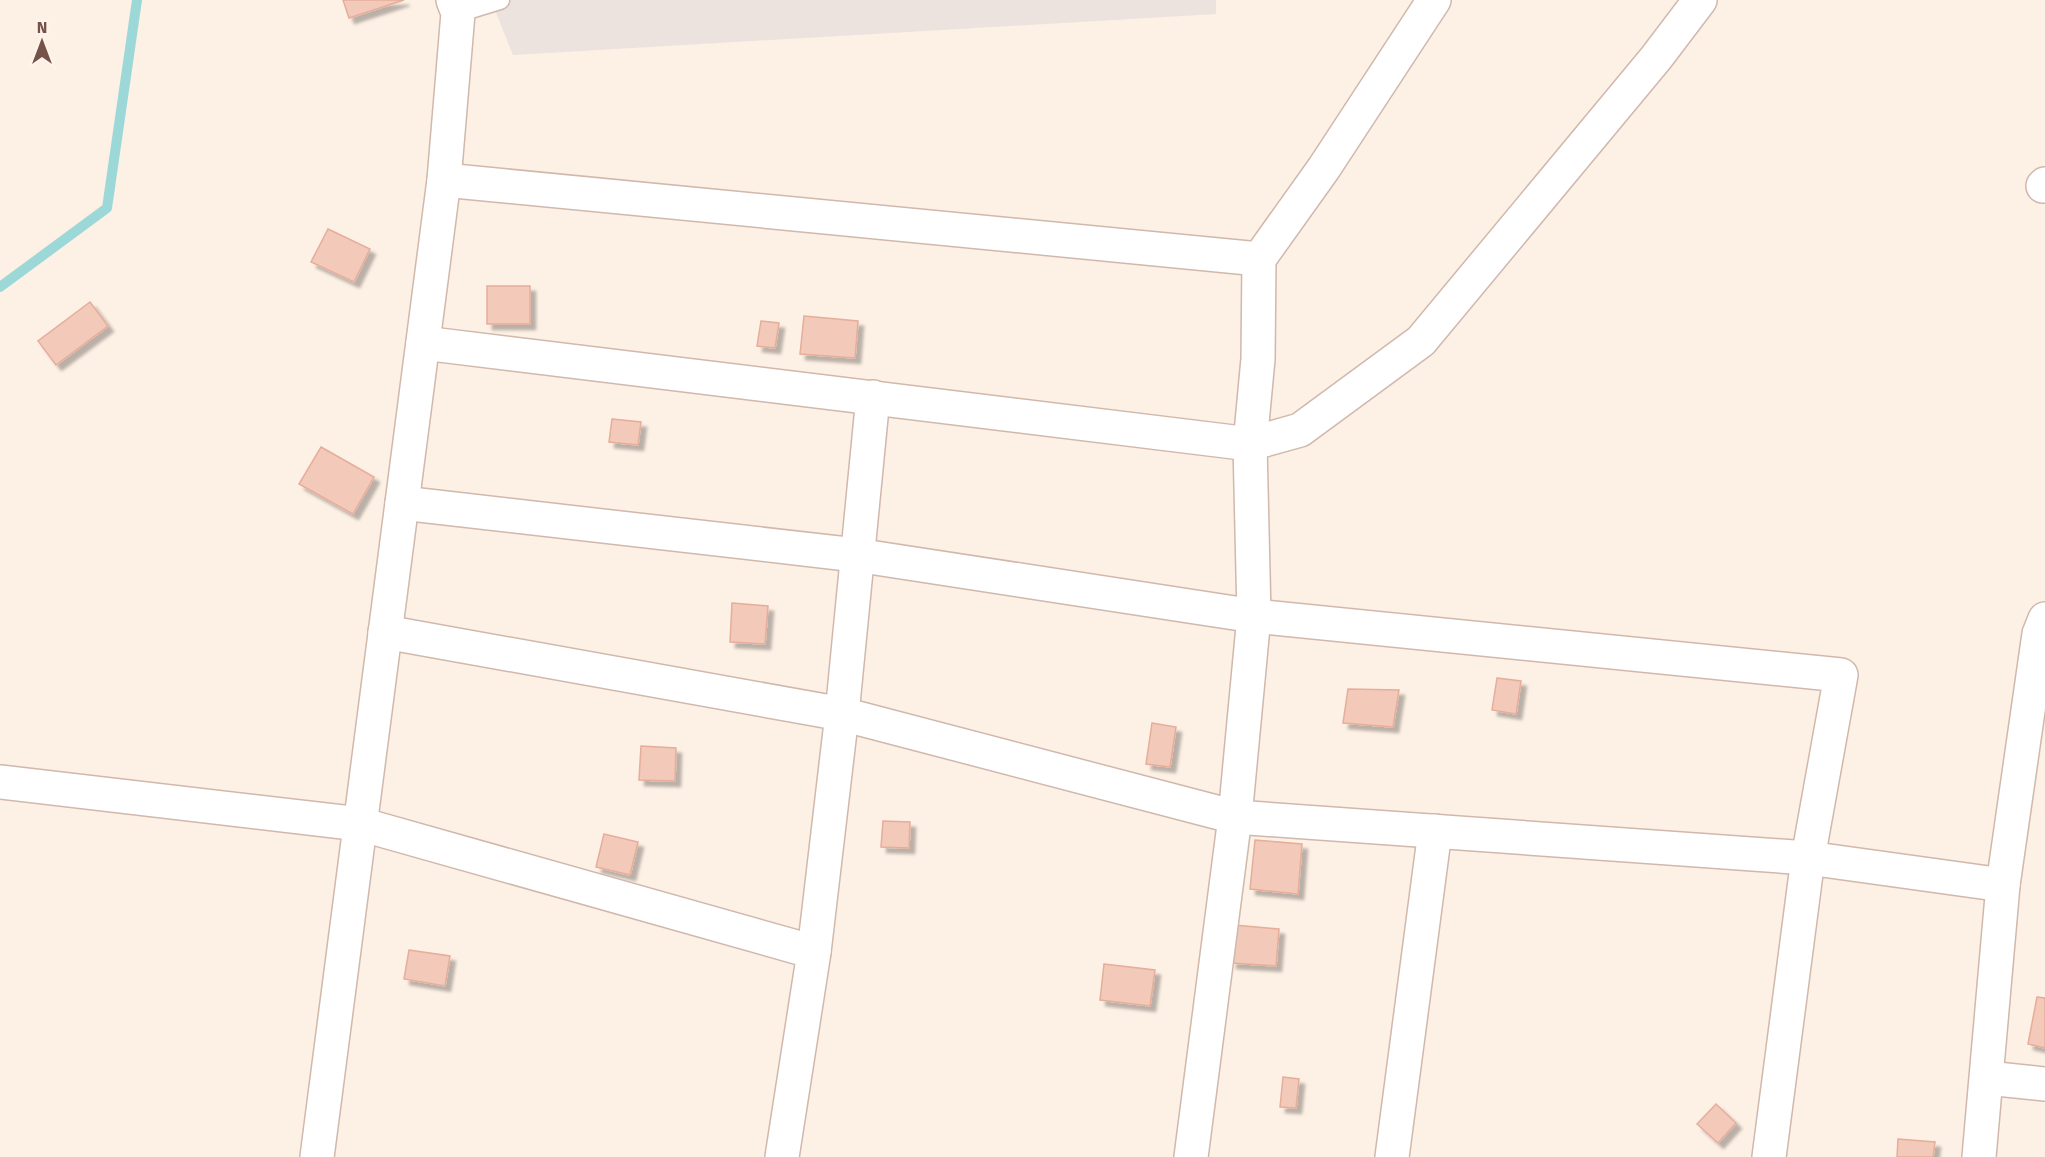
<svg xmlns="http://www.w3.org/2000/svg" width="2045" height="1157" font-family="'Fira Sans',sans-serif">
<defs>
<filter id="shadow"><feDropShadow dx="5.5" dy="5.5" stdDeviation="1.5" flood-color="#0004"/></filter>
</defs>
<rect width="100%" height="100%" fill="#fdf0e4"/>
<!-- industrial -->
<path fill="#ece3de" d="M491,0H1216V14L513,55Z"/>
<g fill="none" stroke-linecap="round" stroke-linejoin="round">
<!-- stream -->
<path stroke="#9dd8d9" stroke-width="10" d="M0,287L107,208L137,0"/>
</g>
<!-- building -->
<g fill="#f3c9ba" stroke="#e6ad9a" stroke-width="1.5" filter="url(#shadow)">
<path d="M343,0H404L349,18Z"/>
<path d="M328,229L370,249L354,282L311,262Z"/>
<rect x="487" y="286" width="43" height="38"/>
<path d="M90,302L108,326L56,365L38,341Z"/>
<path d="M804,316L858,321L855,358L800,354Z"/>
<path d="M761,321L779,323L775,348L757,346Z"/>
<path d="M612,419L641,422L638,445L609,442Z"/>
<path d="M321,447L374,477L353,514L299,484Z"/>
<path d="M732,603L768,606L765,644L730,642Z"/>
<path d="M1497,678L1521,681L1516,714L1492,710Z"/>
<path d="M1348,689L1399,690L1393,727L1343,723Z"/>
<path d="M1152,723L1176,727L1170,767L1146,764Z"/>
<path d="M641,746L676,748L675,781L639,780Z"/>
<path d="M883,821L910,822L909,848L881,847Z"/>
<path d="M604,834L638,842L630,875L596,867Z"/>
<path d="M1255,840L1302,844L1298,894L1250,889Z"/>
<path d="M1234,925L1279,929L1276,966L1231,963Z"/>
<path d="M409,950L450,956L445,986L404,979Z"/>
<path d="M1104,964L1155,970L1150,1006L1100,1000Z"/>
<path d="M2037,997L2045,998V1048L2028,1044Z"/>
<path d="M1283,1077L1299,1079L1296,1108L1280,1107Z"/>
<path d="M1716,1104L1736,1123L1718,1143L1697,1124Z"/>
<path d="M1898,1139L1935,1142L1933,1157H1897Z"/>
</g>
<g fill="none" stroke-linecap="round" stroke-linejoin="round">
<defs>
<path id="lane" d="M458,13L500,0"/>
<g id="street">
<path d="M444,180L1259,259"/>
<path d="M2043,186L2045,184"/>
<path d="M423,343L1250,444L1300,430L1421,341L1656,58L1700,0"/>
<path d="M402,503L856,555L1254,616L1841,675L1808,858L1769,1157"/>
<path d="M385,632L842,714L1235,817L1808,858L2003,885"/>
<path d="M0,782L360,824L814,952"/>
<path d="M1987,1078L2045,1084"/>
<path d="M317,1157L444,180L458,13L453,0"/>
<path d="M782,1157L814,952L842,714L873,397"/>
<path d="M1191,1157L1235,817L1254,616L1250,444L1258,359L1259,259L1324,168L1434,0"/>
<path d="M1392,1157L1435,831"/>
<path d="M1979,1157L2003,885L2039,634L2045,619"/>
</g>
</defs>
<!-- lane casing -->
<use href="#lane" stroke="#d0b8ad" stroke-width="21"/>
<!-- street casing -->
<use href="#street" stroke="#d0b8ad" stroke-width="36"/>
<!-- lane -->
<use href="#lane" stroke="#fff" stroke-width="18"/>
<!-- street -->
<use href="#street" stroke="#fff" stroke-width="33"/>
</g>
<!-- north arrow -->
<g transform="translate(42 42)" stroke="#fff4ea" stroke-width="4.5" paint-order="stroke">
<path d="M0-4.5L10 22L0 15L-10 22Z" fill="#765349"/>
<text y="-9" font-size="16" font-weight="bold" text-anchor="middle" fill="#765349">N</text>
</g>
</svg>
